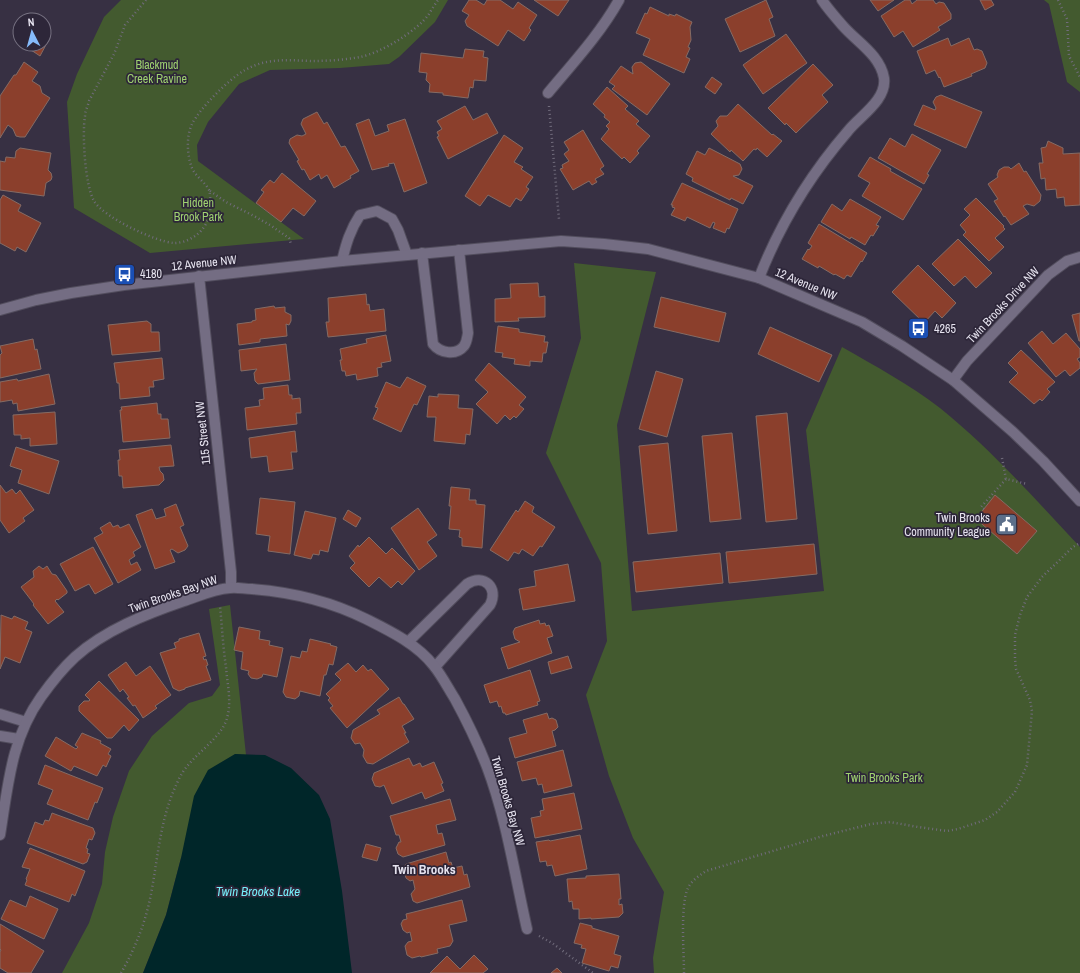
<svg xmlns="http://www.w3.org/2000/svg" width="1080" height="973" font-family="'Archivo Narrow',sans-serif">
<rect width="100%" height="100%" fill="#373043"/>
<!-- green -->
<g fill="#435a2f">
<path d="M121,0H448L435,22L399,57L389,64L340,68L270,70L239,84L208,122L197,145L198,161L304,239L150,253L74,208L67,102L77,74L104,17Z"/>
<path d="M1044,0H1080V92L1067,82L1049,4Z"/>
<path d="M574,263L656,272L617,425L632,611L824,591L806,430L842,347C875,366 909,384 940,408C991,449 1035,499 1080,547V973H654L653,958L664,892L633,838L609,776L586,695L607,641L601,563L546,453L581,338Z"/>
<path d="M230,605L246,755L235,754L181,858L166,915L143,973H62L89,923L102,884L105,852L113,817L129,771L152,736L189,703L212,696L220,685L209,609Z"/>
</g>
<!-- water -->
<path fill="#002629" d="M235,754L265,755L291,768L319,795L330,819L342,891L352,973H143L166,915L181,858L194,796L208,770Z"/>
<!-- building -->
<g fill="#8b3f2c" stroke="#856b64">
<path d="M469,0H476L484,5L487,0H500L513,9L518,2L537,15L529,28L531,30L524,41L508,30L498,46L467,26L465,21L469,15L462,11Z"/>
<path d="M534,0H569L558,16Z"/>
<path d="M766,0L773,17L769,19L775,36L740,52L725,19Z"/>
<path d="M870,0H894L878,11Z"/>
<path d="M905,0H910L912,4L917,0H933L936,4L939,2L944,3L951,14V19L938,27L940,30L913,47L903,31L894,37L881,16Z"/>
<path d="M980,0H991L994,5L985,10Z"/>
<path d="M650,7L669,16V14L675,16L676,14L692,22L690,27L691,40L688,47L690,48L686,57L690,59L684,73L643,55L650,39L636,33L645,13L647,14Z"/>
<path d="M786,34L807,63L763,94L743,65Z"/>
<path d="M948,38L951,46L969,38L974,50L977,49L982,51L987,63L985,68L971,74L972,76L944,87L940,77L939,78L935,70L926,74L917,51Z"/>
<path d="M44,39L48,41L40,56L25,46L26,44H44Z"/>
<path d="M465,49L484,51L483,57L488,58L486,81L474,80L473,88L470,87L468,98L443,95V93L429,92L430,84L426,80L427,73L419,72L421,53L463,58Z"/>
<path d="M24,62L38,72L32,81L40,86L42,93L50,98L25,137H20L16,136L13,129L8,125L0,138V96L14,75H16Z"/>
<path d="M641,62L670,84L647,115L612,89L615,86L609,82L621,66L633,74L632,67L635,63Z"/>
<path d="M813,64L833,85L822,95L828,102L796,133L786,123L785,125L768,108Z"/>
<path d="M712,77L722,84L715,94L705,87Z"/>
<path d="M607,87L628,106L625,109L639,121L636,124L650,136L637,151L639,153L630,163L624,157L622,159L601,139L609,129L606,126L610,122L604,117L605,115L593,104Z"/>
<path d="M941,95L982,112L966,148L914,125L923,105L935,110L936,108L933,102L936,97Z"/>
<path d="M738,104L772,135L773,134L782,141L767,157L757,148L756,150L754,149L743,161L731,150L730,152L711,134L718,126L716,121L720,116H727Z"/>
<path d="M465,106L473,120L487,113L498,133L448,159L437,137L439,136L437,132L442,129L437,121Z"/>
<path d="M317,112L324,124L327,122L341,147L345,146L359,171L350,176L351,178L334,188L327,175L321,179L319,174L310,180L304,169L302,170L297,161L299,160L289,143L290,139L297,135L302,136L306,134L301,124L303,119Z"/>
<path d="M369,119L375,136L389,131L387,125L405,119L427,183L404,192L394,163L388,164L389,166L372,170L356,124Z"/>
<path d="M583,130L604,166L600,169L604,174L595,179L597,182L592,185L589,181L573,190L560,169L563,168L562,165L569,161L564,154L569,150L564,142Z"/>
<path d="M912,134L941,150L927,174L929,175L924,184L878,158L890,138L905,147Z"/>
<path d="M504,135L523,148L514,162L523,167L521,169L533,177L526,187L529,189L521,201L516,198L510,207L488,195L480,206L465,196Z"/>
<path d="M1048,141L1063,148V154L1080,153V205L1065,206L1064,197L1057,198L1056,189L1046,190L1045,178L1041,179L1039,163H1043L1041,148L1046,147Z"/>
<path d="M20,148L51,153L48,170L51,173L52,177L51,180L46,183L44,196L0,190V161L5,162L6,157L15,158L16,151Z"/>
<path d="M709,148L740,164L742,169L739,175L733,176L753,186L743,204L731,198L730,200L692,181L693,178L686,174L697,151L705,155Z"/>
<path d="M870,157L891,169L890,171L922,189L903,220L862,196L870,183L858,176Z"/>
<path d="M1019,163L1024,172L1026,171L1041,195L1040,201L1034,206L1027,204L1023,206L1029,214L1011,225L1005,216L1004,217L994,201L998,199L988,184L998,177L997,175L999,170L1004,167H1009L1011,169Z"/>
<path d="M282,173L316,201L304,216L293,208L281,222L256,203L264,192L261,190L270,180L274,183Z"/>
<path d="M682,183L738,209L729,229L727,228L725,233L713,228L715,223L713,222L710,228L687,217L685,221L671,215L675,208L672,207L673,205H671Z"/>
<path d="M3,195L21,205L18,211L41,223L26,252L17,247L15,251L0,243V200Z"/>
<path d="M976,198L1004,226L1003,227L1005,229L995,238L1004,247L989,261L963,235L966,232L960,225L970,215L964,209Z"/>
<path d="M850,199L881,217L876,225L879,226L873,236L871,235L865,245L851,237L850,239L821,222L832,204L842,211Z"/>
<path d="M819,224L867,253L862,262L861,261L851,277L847,275L844,279L835,274L834,275L819,266L818,268L802,259L808,249L809,250L812,246L808,243Z"/>
<path d="M958,239L992,273L976,288L965,276L954,286L932,264Z"/>
<path d="M918,265L956,303L942,318L935,311L924,323L892,292Z"/>
<path d="M538,283L539,297L545,296V317L518,318L519,321L495,322V299L511,298L510,284Z"/>
<path d="M366,294L367,305L369,304L370,311L384,309L386,331L328,337L326,322H329L328,298Z"/>
<path d="M661,297L726,313L719,342L654,327Z"/>
<path d="M274,306L275,308L285,307V312L291,315V321L289,325L286,324L287,336L260,339V342L239,345L237,324L252,322V321L256,320L255,309Z"/>
<path d="M1080,313V341H1079L1072,315Z"/>
<path d="M147,321L151,324V332H159L160,351L112,355L108,325Z"/>
<path d="M498,326L519,329V332L545,336L544,342H548L546,353H543L542,362L530,361V366L514,364L515,359L502,357L503,353L495,352Z"/>
<path d="M770,327L832,355L819,382L758,354Z"/>
<path d="M1042,331L1053,344L1066,333L1080,349V357L1077,359L1080,363V368L1070,376L1065,370L1056,377L1028,343Z"/>
<path d="M386,335L391,361L381,363L382,367L377,368L378,376L357,380L356,374L346,376L345,371H342L340,360H342L340,349L367,343L366,339Z"/>
<path d="M33,339L35,350L37,349L41,369L0,378V355L2,353L0,346Z"/>
<path d="M286,344L290,380L258,384L255,381L254,373L257,369L241,371L239,350Z"/>
<path d="M1021,350L1055,382L1047,389L1050,392L1042,401L1040,399L1034,404L1009,382L1018,373L1008,363Z"/>
<path d="M162,358L164,379L153,381L154,387H149L150,396L120,399L119,383H117L114,363Z"/>
<path d="M489,363L526,397L519,405L524,409L516,418L514,416L510,420L505,415L497,424L476,404L488,392L475,380Z"/>
<path d="M656,371L683,379L667,437L639,429Z"/>
<path d="M49,374L55,404L18,411L17,403L13,404L12,400L0,402V382L17,379L18,381Z"/>
<path d="M407,377L426,386L417,405L414,404L401,432L373,419L378,408L375,407L386,382L400,388Z"/>
<path d="M288,385L289,395H292V399L300,398L301,413H296L297,424L247,430L245,408L260,406L259,400L264,399L263,388Z"/>
<path d="M438,394L459,395L458,408L473,409L470,435L466,434L465,444L434,441L436,417H427L429,396L438,397Z"/>
<path d="M157,403L158,414H161V419H168L170,438L123,442L120,410H122L121,407Z"/>
<path d="M55,412L57,444L30,446V438L21,439V435H14L13,415Z"/>
<path d="M787,413L797,519L766,522L756,416Z"/>
<path d="M295,431L297,452H291L293,469L269,472L267,456L251,458L249,438Z"/>
<path d="M732,433L741,519L710,522L702,436Z"/>
<path d="M668,443L677,531L648,534L639,446Z"/>
<path d="M171,445L174,466L159,467L160,471L163,474L164,480L159,485L123,488L122,476H119L118,460H120L119,450Z"/>
<path d="M16,447L59,461L49,494L18,483L22,470L10,466Z"/>
<path d="M0,485L6,493L12,489L16,494L20,490L34,510L23,518L25,521L9,533L0,520Z"/>
<path d="M451,487L470,489L469,500H476V504L485,505L482,548L462,546V538L459,537L460,530L449,529L451,506H449Z"/>
<path d="M995,495L1037,531L1017,554L976,519Z"/>
<path d="M260,498L295,502L290,554L268,551L270,536L256,534Z"/>
<path d="M525,501L534,507L532,512L555,527L542,547L540,546L533,556L522,549L519,554L514,552L508,561L490,550L516,510L518,512Z"/>
<path d="M176,504L184,525L180,527L188,546L185,550L178,553L172,549L170,550L175,562L155,569L136,515L152,509L156,519L166,516L164,509Z"/>
<path d="M418,508L437,535L427,542L437,556L419,570L391,528Z"/>
<path d="M348,510L361,518L356,527L343,519Z"/>
<path d="M305,511L336,518L328,552L320,550L319,555L313,554L311,559L294,555Z"/>
<path d="M110,522L113,527L118,525L120,528L129,524L141,547L133,552L135,556L129,560L131,565L137,562L141,570L118,583L94,538L103,533L100,528Z"/>
<path d="M369,537L386,554L392,548L415,571L402,585L398,581L391,588L379,577L369,587L350,568L355,563L349,556L358,545L359,547Z"/>
<path d="M814,544L817,574L729,583L726,552Z"/>
<path d="M93,547L113,584L95,594L89,584L75,591L60,564Z"/>
<path d="M720,553L723,583L636,592L633,562Z"/>
<path d="M568,564L575,601L523,610L519,589L536,586L534,571Z"/>
<path d="M39,566L43,569L47,566L52,574L56,575L67,591V593L58,600L57,599L55,601L64,612L48,624L33,605L34,604L21,587L34,577L33,571Z"/>
<path d="M1,615L12,619L14,616L28,622L25,629L32,632L20,663L5,657L0,669Z"/>
<path d="M539,620L540,624L545,623L546,626L549,625L553,636L547,638L552,653L508,669L501,648L520,642L515,639L513,632L515,628Z"/>
<path d="M239,627L260,631L259,639L270,641L269,645L283,648L277,677L263,674L262,677L257,679L251,678L248,674L249,671L241,669L243,652L234,650Z"/>
<path d="M199,633L206,656L203,657L204,660L206,659L208,665L206,666L211,680L185,688V689L179,691L173,688L160,653L176,648L174,643L179,641V639Z"/>
<path d="M310,639L331,644L330,645L337,647L333,665L329,664L326,675H324L320,696L300,691L299,696L295,699L286,697L283,692L291,656L300,658L302,651L307,652Z"/>
<path d="M568,656L572,668L551,674L548,662Z"/>
<path d="M126,662L136,676L150,666L171,695L155,706L157,708L143,718L135,705L133,706L127,698L129,697L123,689L120,692L108,675Z"/>
<path d="M348,663L356,672L363,665L368,671L371,669L389,689L347,728L330,708L333,706L328,700L330,698L326,694L341,680L335,674Z"/>
<path d="M530,670L540,701L537,702L538,705L506,715L505,713H503L501,706L499,707L497,701L490,703L484,685Z"/>
<path d="M99,681L139,720L129,731L124,725L112,738H107L79,711V706L84,701H89L90,700L85,695Z"/>
<path d="M399,697L403,704H404L414,719L402,726L406,733H404L409,742L373,764L367,763L363,756L364,750L360,743L355,744L351,738L353,730L380,714L377,710Z"/>
<path d="M547,713L549,719L552,718L556,720L558,727L555,730L552,731L556,746L515,758L509,738L527,733L523,720Z"/>
<path d="M82,733L101,741L100,743L111,749L108,754L111,756L106,767L103,765L97,776L74,766L71,771L45,756L56,737L76,749L78,747L75,745Z"/>
<path d="M563,750L572,786L544,793L542,784L538,785L536,778L522,781L517,762Z"/>
<path d="M409,758L413,766L420,763L422,767L434,762L443,783L441,784L444,791L425,799L422,792L392,804L384,785L380,787L375,786L372,779L374,773Z"/>
<path d="M45,765L103,788L97,803L95,802L88,820L47,804L53,790L38,784Z"/>
<path d="M574,793L582,829L535,838L531,818L541,816L540,811L544,810L542,799Z"/>
<path d="M450,799L456,820L436,825L438,834L442,833L445,845L403,857L398,854L396,848L399,842H401L399,835H396L390,816Z"/>
<path d="M52,813L93,828L95,833L92,840L89,839L86,848L88,849L87,853L90,854L87,862L83,864L27,843L35,822L43,825L45,820L49,821Z"/>
<path d="M580,835L587,869L555,876L552,865L547,866L546,861L540,862L536,842L549,840L550,841Z"/>
<path d="M366,844L381,848L377,861L362,857Z"/>
<path d="M30,848L85,871L75,896L72,894L69,902L25,885L27,880L26,879L30,869L22,867Z"/>
<path d="M446,852L449,863L451,862L453,868L462,866L464,875L467,874L470,887L417,903L413,901L411,894L415,889L413,880L410,881L406,878L403,868L406,864Z"/>
<path d="M619,874L621,899H619V905L622,904L623,913L619,917L591,919V918L579,919V909H573L572,901L569,902L567,879L586,878V876Z"/>
<path d="M30,896L58,909L44,939L1,919L10,900L26,907Z"/>
<path d="M462,900L467,921L449,925L453,941L450,946L437,949L438,953L421,957L420,956L412,958L407,955L405,946L408,942L412,941L410,932L407,933L403,930L401,924L403,920L407,919L406,914Z"/>
<path d="M580,923L592,926V928L619,936L614,954L621,956L618,968L611,966L609,971L582,963L586,949L581,948L582,945L574,943Z"/>
<path d="M0,924L44,951L31,973H8L0,968V952L1,950L0,949Z"/>
<path d="M474,955L488,969L483,973H430L447,956L460,969Z"/>
<path d="M557,968L562,973H551Z"/>
</g>
<g fill="none" stroke-linecap="round" stroke-linejoin="round">
<defs>
<g id="street">
<path d="M548,93C573,63 600,34 619,0"/>
<path d="M422,253L433,344C440,353 456,356 464,346C467,342 467,338 468,333L459,250"/>
<path d="M342,261C346,244 350,230 360,215L377,211L392,219L398,230L407,255"/>
<path d="M199,276L231,572V587"/>
<path d="M759,278C780,224 810,175 848,131C860,116 887,100 884,78C880,55 857,42 843,26C836,18 828,9 822,0"/>
<path d="M953,380L967,361L1048,275L1067,261L1080,257"/>
<path d="M408,642L467,584C484,573 499,588 490,605L435,667"/>
<path d="M0,714L26,722"/>
<path d="M0,736L19,739"/>
<path d="M0,835C8,786 11,739 41,697C51,683 62,669 75,657C105,630 146,614 184,601C199,596 214,589 230,588C237,587 245,589 252,589C291,592 330,601 366,619C390,631 417,644 434,666C442,676 448,688 455,699C467,721 478,744 487,767C506,817 515,876 527,929"/>
</g>
<path id="secondary" d="M0,310L36,300L71,293L124,285L342,261L561,241L604,244L648,249L759,278L862,322L902,346L953,380L1013,432L1043,461L1080,501"/>
</defs>
<!-- street casing -->
<use href="#street" stroke="#524d5d" stroke-width="12"/>
<!-- secondary casing -->
<use href="#secondary" stroke="#524d5d" stroke-width="12"/>
<!-- path -->
<g stroke="#716c7c" stroke-width="2.5" stroke-dasharray="1 3" stroke-linecap="butt">
<path d="M146,0L125,25L114,54L89,101C88,106 85,111 85,116C82,135 85,185 94,201C103,217 156,242 174,243C186,243 198,236 204,227C211,216 211,208 210,196C209,193 211,193 209,190C205,182 196,177 192,168C187,155 186,137 192,124C200,108 229,79 245,70C266,58 287,60 310,61C326,61 344,60 360,57C381,53 417,31 429,14C432,9 435,4 438,0"/>
<path d="M1058,0L1067,19L1069,56L1080,77"/>
<path d="M549,106L559,219"/>
<path d="M210,191L226,202L254,216L270,225L289,238L291,244"/>
<path d="M1002,458L1006,479L1027,484"/>
<path d="M984,509L981,507L1006,479"/>
<path d="M539,936L552,943L593,973"/>
<path d="M121,973C135,949 146,921 151,894C159,852 160,816 180,777C191,755 221,740 227,718C232,701 227,683 226,667C223,647 222,626 220,606"/>
<path d="M684,973C684,953 680,905 688,888C692,880 699,876 706,871L823,836L871,824L890,822L918,827L947,831L958,829L985,820L997,812L1015,792L1027,765L1032,711L1030,700L1016,669L1015,659V635L1020,615L1027,597L1042,577L1073,547L1080,543"/>
</g>
<!-- street -->
<use href="#street" stroke="#746d83" stroke-width="10"/>
<!-- secondary -->
<use href="#secondary" stroke="#746d83" stroke-width="10"/>
</g>
<!-- icons -->
<defs>
<symbol id="bus-square" viewBox="-11 -11 22 22"><rect x="-9" y="-9" width="18" height="18" rx="4" fill="#1a4fb4" stroke="#2d2639"/><path d="M-5-6H5V4H4V6H2V4H-2V6H-4V4H-5ZM-3.5-4V0h7V-4ZM-3.5 1.2v1.5H-2V1.2ZM2 1.2v1.5H3.5V1.2Z" fill="#fff"/></symbol>
<symbol id="civic-square" viewBox="-11 -11 22 22"><rect x="-9" y="-9" width="18" height="18" rx="4" fill="#5c6f8a" stroke="#2d2639"/><path d="M-.6-6.5H3V-4.5H.6V-3L4-1V1h2V6H-6V1h2V-1L-.6-3ZM-1.2 2.5V6h2.4V2.5Z" fill="#fff"/></symbol>
</defs>
<g fill-rule="evenodd">
<use href="#bus-square" x="112" y="262" width="25" height="25"/>
<use href="#bus-square" x="906" y="316" width="25" height="25"/>
<use href="#civic-square" x="994" y="512" width="25" height="25"/>
</g>
<g text-anchor="middle" dominant-baseline="central" stroke-width="3.5" stroke-linejoin="round" paint-order="stroke">
<!-- park labels -->
<g font-size="12" fill="#9fd270" stroke="#2d2639">
<text x="157" y="65">Blackmud<tspan x="157" dy="14">Creek Ravine</tspan></text>
<text x="198" y="203">Hidden<tspan x="198" dy="14">Brook Park</tspan></text>
<text x="884" y="778">Twin Brooks Park</text>
</g>
<!-- street labels -->
<g font-size="12" fill="#e6e3ef" stroke="#2d2639">
<text transform="translate(204 263) rotate(-6)">12 Avenue NW</text>
<text transform="translate(806 284) rotate(23)">12 Avenue NW</text>
<text transform="translate(1003 305) rotate(-47)">Twin Brooks Drive NW</text>
<text transform="translate(203 433) rotate(-96)">115 Street NW</text>
<text transform="translate(173 594) rotate(-19)">Twin Brooks Bay NW</text>
<text transform="translate(508 801) rotate(74)">Twin Brooks Bay NW</text>
</g>
<!-- poi labels -->
<g font-size="12" fill="#e6e3ef" stroke="#2d2639" text-anchor="start">
<text x="140" y="274">4180</text>
<text x="934" y="329">4265</text>
<text x="990" y="518" text-anchor="end">Twin Brooks<tspan x="990" dy="14">Community League</tspan></text>
</g>
<!-- neighbourhood labels -->
<g font-size="13" font-weight="bold" fill="#e6e3ef" stroke="#2d2639">
<text x="424" y="869">Twin Brooks</text>
</g>
<!-- water labels -->
<g font-size="13" font-style="italic" fill="#75effa" stroke="#2d2639">
<text x="258" y="891">Twin Brooks Lake</text>
</g>
</g>
<!-- north arrow -->
<g transform="translate(32 32) rotate(354)"><circle r="19" fill="#2d2639" stroke="#777282"/>
<path d="M0-3L7 15L0 10L-7 15Z" fill="#86bbfb"/>
<text y="-6" font-size="11" font-weight="bold" text-anchor="middle" fill="#e6e3ef">N</text>
</g>
</svg>
